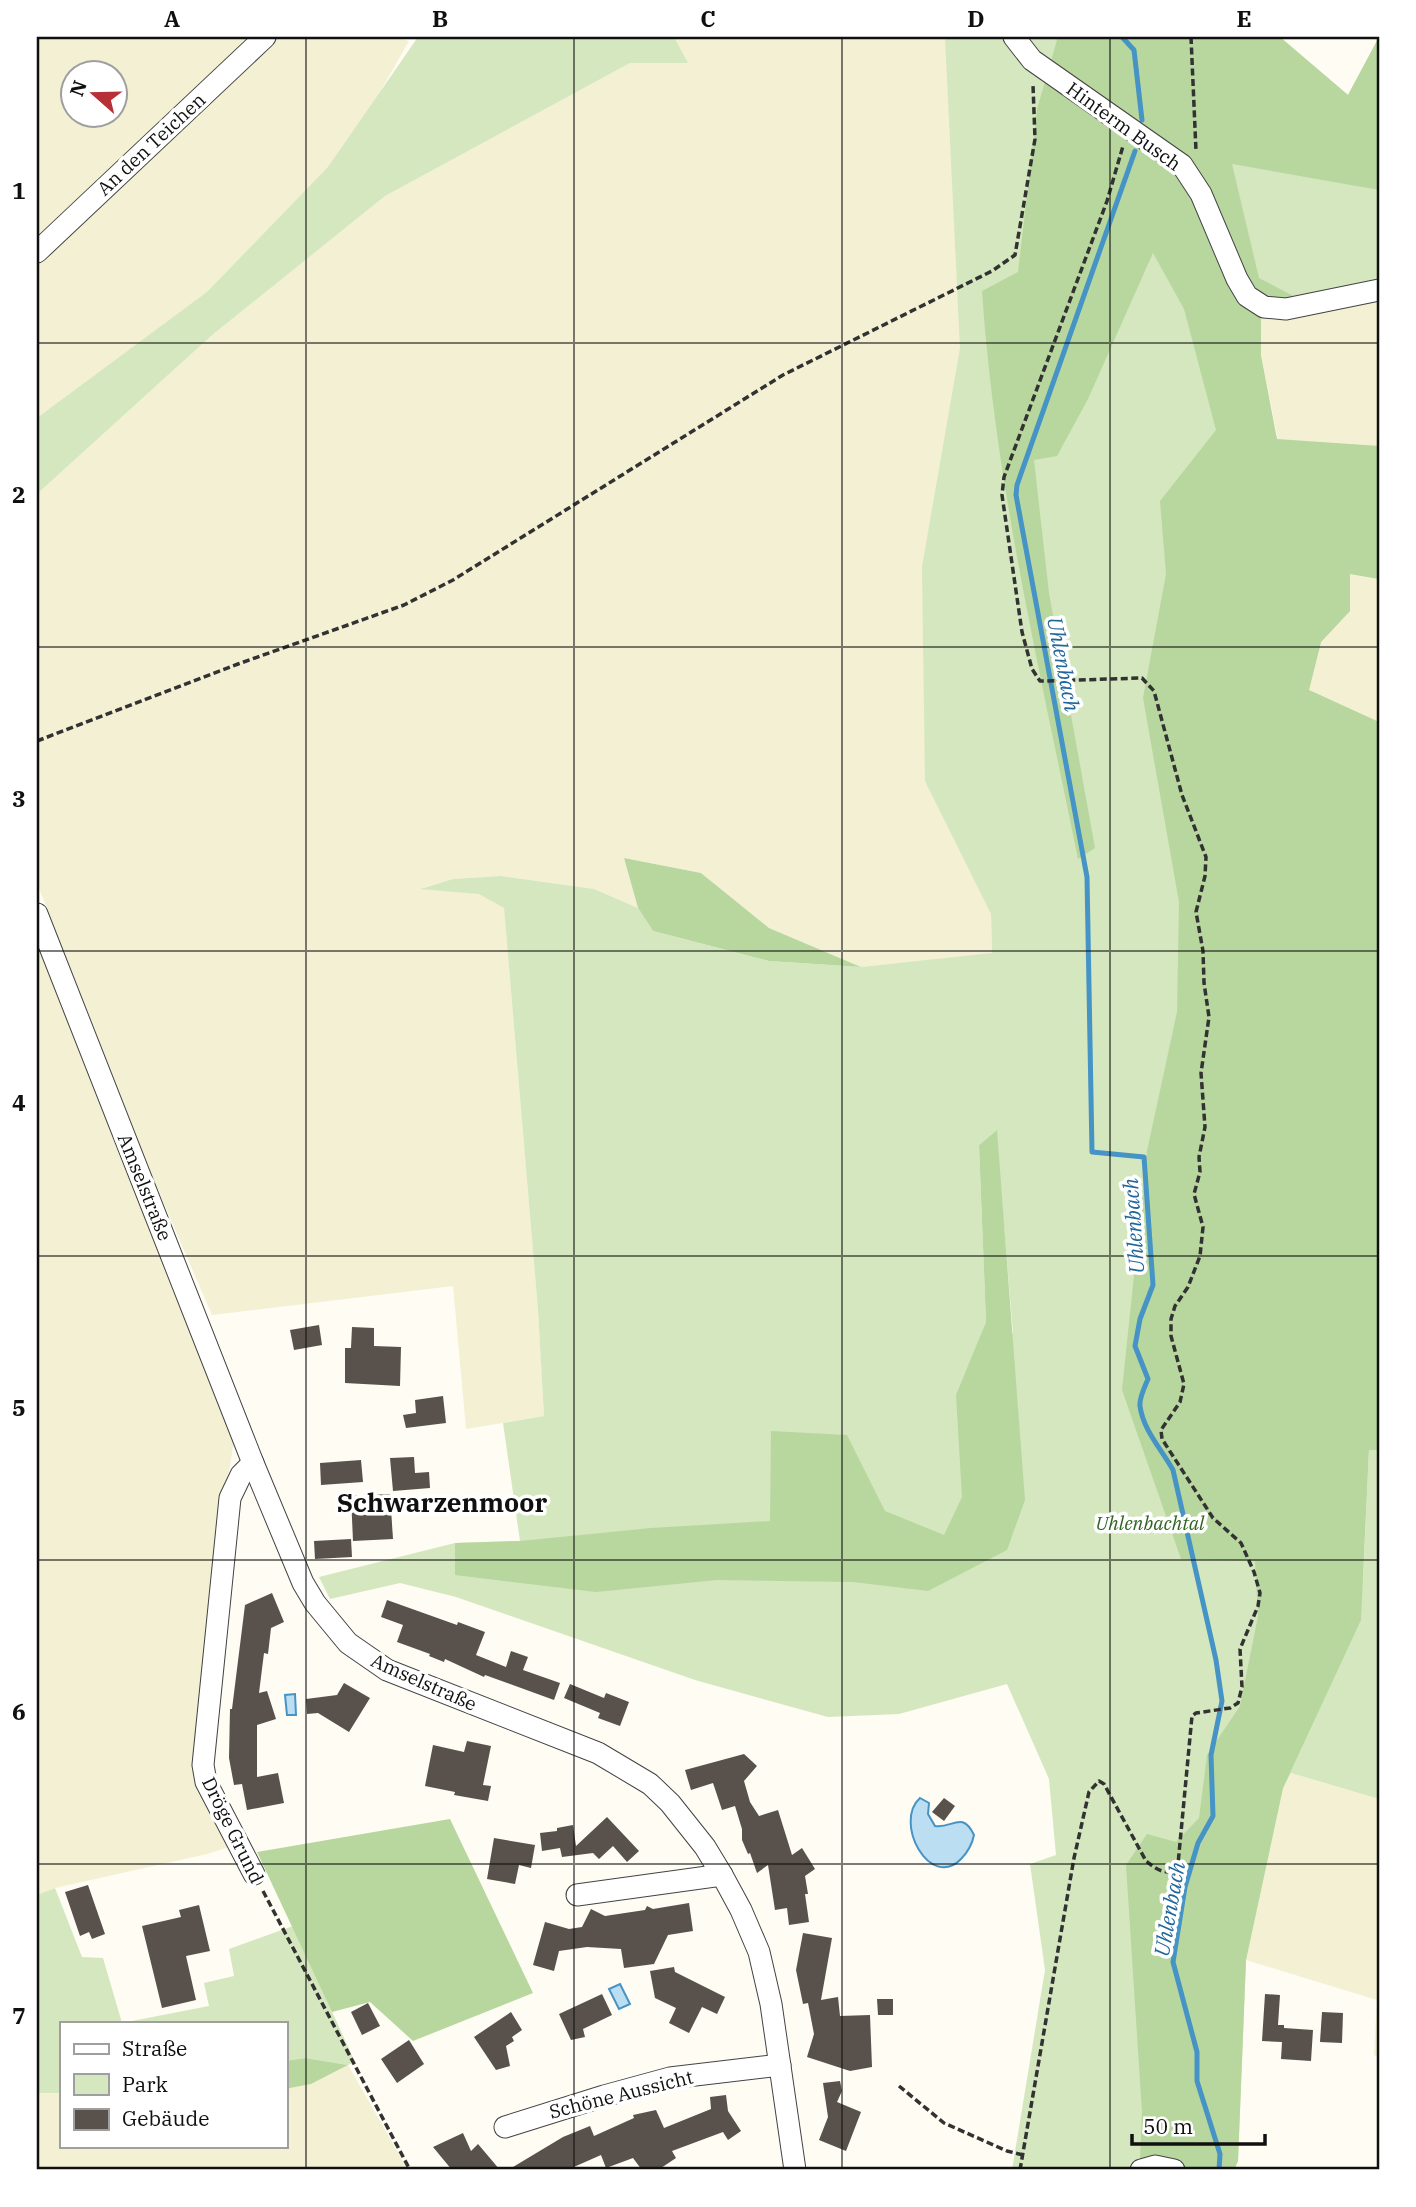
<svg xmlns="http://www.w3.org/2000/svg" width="1416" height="2207" font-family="'IBM Plex Serif',serif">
<rect width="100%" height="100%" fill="#fefcf3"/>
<!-- farmland -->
<g fill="#f3f0d4" fill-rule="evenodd">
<path d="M37,37H252L37,240ZM74,74H116V116H74Z"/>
<path d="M270,37H393L409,41L335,171L211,297L37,423V265Z"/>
<path d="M678,37H996L990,885L992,954L861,967L769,928L701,873L624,858L638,908L594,889L501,876L453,879L422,888L480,894L504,907L538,1310L544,1416L466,1429L453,1286L212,1315L155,1183L37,883V494L211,336L385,196Z"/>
<path d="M1379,296V446L1278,440L1261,355V311Z"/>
<path d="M1350,574L1379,579V722L1309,690L1321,641L1350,611Z"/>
<path d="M37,933L234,1441L225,1495L197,1762L235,1845L207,1854L55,1888L37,1895Z"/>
<path d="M1291,1773L1379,1799V2057L1374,2055L1377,2000L1246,1960L1283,1788Z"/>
<path d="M348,2065L408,2170H37V2093H61V2146H285V2089L311,2084Z"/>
</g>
<!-- green -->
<g fill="#d4e7be" fill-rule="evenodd">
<path d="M418,37H674L688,63H630L385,196L211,336L37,494V418L207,292L328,167Z"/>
<path d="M945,37H1280L1348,95L1379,37V283L1225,321L1278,440L1379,446V579L1350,574V611L1321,642L1309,690L1379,722V1357L1365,1442L1363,1581L1369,1450H1379V1799L1291,1773L1283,1788L1246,1960L1238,2161L1234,2170H1147L1139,2158L1129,2170H1012L1045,1970L1030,1864L1056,1855L1049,1779L1007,1684L899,1714L828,1717L695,1680L456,1597L400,1583L330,1599L319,1577L455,1543L520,1541L503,1423L544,1416L538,1310L504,908L479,894L420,889L453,879L501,876L594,889L638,908L653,931L769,961L861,967L992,953L991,914L925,781L922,567L960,348ZM996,1131L1013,1333L968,1369L986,1322L979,1145Z"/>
<path d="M55,1888L82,1957L103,1958L122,2023L209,2006L204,1983L234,1976L229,1949L293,1926L355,2062L348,2065L305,2058L285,2061V2023H61V2093H37V1895Z"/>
</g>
<!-- forest -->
<g fill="#b8d79e">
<path d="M1055,37H1280L1348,95L1379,37V190L1232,164L1259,278L1299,299L1261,311V355L1277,439L1379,446V579L1350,574V611L1321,642L1309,690L1379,722V1450H1369L1361,1620L1283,1788L1246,1960L1238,2161L1234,2170H1168L1140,2158L1142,2112L1126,1865L1147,1834L1176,1842L1199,1818L1207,1755L1240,1706L1258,1616L1255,1561L1181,1559L1122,1390L1147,1151L1177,1012L1179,902L1143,698L1166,574L1160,501L1216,430L1184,309L1153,253L1088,399L1057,456L1034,460L1049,593L1095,848L1078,859C1040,671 995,483 982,291L1018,272L1037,109L1057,40Z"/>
<path d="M624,858L701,873L769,928L861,967L769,961L653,931L638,908Z"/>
<path d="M997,1130L1025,1500L1007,1550L928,1591L853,1582L717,1580L596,1592L455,1575V1543L520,1541L651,1528L770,1521L771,1431L847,1435L885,1511L944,1535L962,1497L956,1395L986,1322L979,1145Z"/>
<path d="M450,1819L533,1993L413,2041L370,2002L332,2012L257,1852Z"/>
<path d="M305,2058L348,2065L311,2084L285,2089V2061Z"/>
</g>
<!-- water -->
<g fill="#bbdef2" stroke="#4693c5" stroke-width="2">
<path d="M295,1694L296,1715H287L285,1695Z"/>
<path d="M920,1798L929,1803L928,1814L935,1826C952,1829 962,1810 974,1835C972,1845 968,1852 961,1859C930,1891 893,1822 920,1798Z"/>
<path d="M620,1984L630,2004L619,2009L609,1989Z"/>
</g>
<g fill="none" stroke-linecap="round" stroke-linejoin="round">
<!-- stream -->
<g stroke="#4693c5" stroke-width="5">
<path d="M1122,37L1134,50L1142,120"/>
<path d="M1135,151L1017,485L1016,495L1087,877L1092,1152L1144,1157L1153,1285L1140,1319L1135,1346L1148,1379C1145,1386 1139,1398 1140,1406C1143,1430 1162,1450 1173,1470L1216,1660L1222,1701L1211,1755L1213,1816L1198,1843L1185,1887L1173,1962L1197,2052V2081L1220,2154L1219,2170"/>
</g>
</g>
<!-- building -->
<g fill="#58514c">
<path d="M319,1325L322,1345L294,1350L290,1330Z"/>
<path d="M352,1327L374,1328V1346L401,1347L400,1386L345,1383V1348H351Z"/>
<path d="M443,1396L446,1423L406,1428L403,1415L416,1413L415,1400Z"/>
<path d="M414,1457L415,1473L429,1472L430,1488L393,1491L390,1458Z"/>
<path d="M361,1460L363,1482L321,1485L320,1463Z"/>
<path d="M390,1494L393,1539L353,1541L351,1496Z"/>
<path d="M351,1539L352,1557L315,1559L314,1541Z"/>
<path d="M272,1593L284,1622L271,1628L268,1654L264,1653L259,1693L267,1691L276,1719L257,1725V1777L278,1773L284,1803L247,1810L242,1784L234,1785L229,1758L230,1709H232L245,1605Z"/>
<path d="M387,1600L457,1625L458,1622L485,1632L476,1655L506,1667L511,1651L528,1657L523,1670L560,1683L554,1700L485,1675L484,1677L445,1659L444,1662L429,1656L430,1654L397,1642L403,1625L381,1617Z"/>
<path d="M344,1683L370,1698L349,1732L318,1713L307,1714L306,1699L337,1695Z"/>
<path d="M570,1684L604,1698L606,1693L629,1702L620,1726L598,1718L600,1713L564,1698Z"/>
<path d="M467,1741L491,1746L483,1785L491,1786L488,1801L454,1795L455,1792L425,1786L433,1745L464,1752Z"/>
<path d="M744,1754L757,1766L744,1781L750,1802L759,1816L778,1810L792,1855L802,1848L815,1869L805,1876L808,1894H805L809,1922L789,1925L787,1908L775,1910L768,1865L757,1873L750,1853L748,1854L742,1840V1829L735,1806L722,1810L713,1783L691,1790L685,1770Z"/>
<path d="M944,1798L955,1806L944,1821L932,1812Z"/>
<path d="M607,1817L639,1851L627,1862L613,1846L599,1859L593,1853L562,1857L560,1848L542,1851L540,1833L557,1831V1828L573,1825L576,1846Z"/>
<path d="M494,1838L535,1845L531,1868L519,1865L515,1884L487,1879Z"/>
<path d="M88,1885L105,1934L92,1939L89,1932L80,1936L65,1892Z"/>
<path d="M689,1903L693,1931L668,1935L654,1964L624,1968L621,1949L587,1947L559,1951L554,1971L533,1965L545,1922L569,1929L582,1927L591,1909L605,1916L645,1910L647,1906L653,1909Z"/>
<path d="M199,1905L210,1951L186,1956L196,2000L162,2008L142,1926L181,1917L179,1910Z"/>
<path d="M803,1933L832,1938L821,2000L838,1997L840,2016L870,2015L872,2067L850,2071L807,2057L814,2034L808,2003L803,2004L796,1970Z"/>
<path d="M674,1967L675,1972L725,1997L717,2014L702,2007L689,2033L669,2023L676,2008L655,1998L650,1971Z"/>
<path d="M602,1994L612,2015L583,2029L585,2037L571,2040L559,2014Z"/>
<path d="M1265,1994L1280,1995L1278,2025H1284V2028L1313,2030L1311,2061L1281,2059L1282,2042L1262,2041Z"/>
<path d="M877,1999H893V2015H878Z"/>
<path d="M368,2003L380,2026L362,2035L351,2012Z"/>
<path d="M511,2012L522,2030L512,2037L514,2041L506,2046L510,2066L496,2070L474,2037Z"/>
<path d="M1322,2012L1343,2013L1342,2043L1320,2042Z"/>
<path d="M409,2040L424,2064L397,2083L381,2059Z"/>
<path d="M840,2081L842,2091L837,2102L861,2112L846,2151L819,2140L828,2117L823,2083Z"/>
<path d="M726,2095L728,2111L741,2131L728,2140L723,2132L672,2151L676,2158L658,2170H642L633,2158L606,2168L601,2155L567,2170H508L563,2137L590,2126L594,2136L634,2118L633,2115L656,2110L664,2128L711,2109L710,2097Z"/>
<path d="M463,2133L471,2151L478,2144L500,2170H452L433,2147Z"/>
</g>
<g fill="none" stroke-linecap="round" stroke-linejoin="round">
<defs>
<g id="minor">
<path d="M1014,37L1032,60L1182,165L1201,194L1237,279L1247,296L1264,307L1286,309L1379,290"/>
<path d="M37,252L265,37"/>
<path d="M37,914L253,1463L303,1583L315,1603L348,1643L387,1670L598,1753L650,1784L670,1803L705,1847L722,1875L741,1910L759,1952L771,2004L795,2170"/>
<path d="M253,1463L241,1475L230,1498L203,1765L206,1782L254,1874"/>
<path d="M577,1895L722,1875"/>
<path d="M505,2127L604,2096L670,2078L780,2065"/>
<path d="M1141,2170L1155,2166L1174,2170"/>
</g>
</defs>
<!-- minor casing -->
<use href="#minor" stroke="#434343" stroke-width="23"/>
<!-- path -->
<g stroke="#323232" stroke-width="3.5" stroke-dasharray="7 3.5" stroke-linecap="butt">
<path d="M1191,37L1196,151"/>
<path d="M37,741L238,664L404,605L453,580L783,375L992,271L1015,255L1035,139L1033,85"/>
<path d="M263,1891L410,2170"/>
<path d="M899,2086L944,2123L1007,2151L1023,2155"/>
<path d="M1020,2170L1074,1858L1089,1792L1099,1781L1104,1784L1146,1861C1155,1868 1162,1874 1174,1871L1178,1864L1192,1716L1196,1713L1230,1708L1238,1703L1242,1687L1240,1649L1258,1606L1260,1593L1254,1572L1241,1543L1213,1518L1162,1439L1161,1430L1180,1402L1184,1384L1171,1336V1319L1175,1306L1188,1287L1200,1256L1203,1227L1194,1194L1200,1172L1199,1157L1205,1127L1201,1073L1209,1017L1204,983L1203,951L1196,912L1205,876L1206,857L1182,795L1154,691L1142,678L1045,681H1040L1032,669L1022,632L1002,495L1004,477L1107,201L1123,146"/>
</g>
<!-- minor -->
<use href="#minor" stroke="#fff" stroke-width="21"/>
</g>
<!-- grid -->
<path fill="none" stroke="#101010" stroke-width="2" stroke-opacity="0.55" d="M306,37V2170M574,37V2170M842,37V2170M1110,37V2170M37,343H1379M37,647H1379M37,951H1379M37,1256H1379M37,1560H1379M37,1864H1379"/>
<g text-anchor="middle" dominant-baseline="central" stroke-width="7" stroke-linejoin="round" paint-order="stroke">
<!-- street labels -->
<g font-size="19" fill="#101010" stroke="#fff">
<text transform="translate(1124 126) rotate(36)">Hinterm Busch</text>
<text transform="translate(151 144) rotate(-43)">An den Teichen</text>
<text transform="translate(145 1187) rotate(68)">Amselstraße</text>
<text transform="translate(424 1682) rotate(24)">Amselstraße</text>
<text transform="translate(233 1830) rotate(64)">Dröge Grund</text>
<text transform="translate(621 2094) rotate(-14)">Schöne Aussicht</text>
</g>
<!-- park labels -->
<g font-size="19" font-style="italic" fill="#316423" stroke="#fff">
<text x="1150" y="1523">Uhlenbachtal</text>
</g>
<!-- water labels -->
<g font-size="21" font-style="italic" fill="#20669a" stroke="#fff">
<text transform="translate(1064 664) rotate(79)">Uhlenbach</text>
<text transform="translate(1133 1226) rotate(-94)">Uhlenbach</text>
<text transform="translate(1169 1909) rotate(-80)">Uhlenbach</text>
</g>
<!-- district labels -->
<g font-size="26" font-weight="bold" fill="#101010" stroke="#fff">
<text x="442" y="1502">Schwarzenmoor</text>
</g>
</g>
<!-- border -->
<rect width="1416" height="2207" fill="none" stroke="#ffffff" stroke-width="77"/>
<!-- legend -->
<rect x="60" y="2022" width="228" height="126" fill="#ffffff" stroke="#9f9f9f" stroke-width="2"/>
<rect x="74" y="2044" width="35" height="10" fill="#ffffff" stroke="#9f9f9f" stroke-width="2"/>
<text x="122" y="2056" font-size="21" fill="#101010">Straße</text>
<rect x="74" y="2074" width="35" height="21" fill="#d4e7be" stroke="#9f9f9f" stroke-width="2"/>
<text x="122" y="2092" font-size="21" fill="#101010">Park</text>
<rect x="74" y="2109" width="35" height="21" fill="#58514c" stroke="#9f9f9f" stroke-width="2"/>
<text x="122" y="2126" font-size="21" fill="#101010">Gebäude</text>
<!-- north arrow -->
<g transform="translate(94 94) rotate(290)"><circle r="33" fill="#ffffff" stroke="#9f9f9f" stroke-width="2"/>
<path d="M0-5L12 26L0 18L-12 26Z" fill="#b73038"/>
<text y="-10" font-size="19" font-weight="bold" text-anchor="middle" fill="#101010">N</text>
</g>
<!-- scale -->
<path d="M1132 2134v10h133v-10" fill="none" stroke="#101010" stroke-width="3.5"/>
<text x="1143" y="2134" font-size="21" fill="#101010" stroke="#ffffff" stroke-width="5" paint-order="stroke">50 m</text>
<rect x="38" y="38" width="1340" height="2130" fill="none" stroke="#101010" stroke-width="2.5"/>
<g font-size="23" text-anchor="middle" font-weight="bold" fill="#101010">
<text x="172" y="27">A</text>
<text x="440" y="27">B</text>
<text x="708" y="27">C</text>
<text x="976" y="27">D</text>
<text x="1244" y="27">E</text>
<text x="19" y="199">1</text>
<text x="19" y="503">2</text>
<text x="19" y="807">3</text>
<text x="19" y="1111">4</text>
<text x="19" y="1416">5</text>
<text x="19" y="1720">6</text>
<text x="19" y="2024">7</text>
</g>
</svg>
